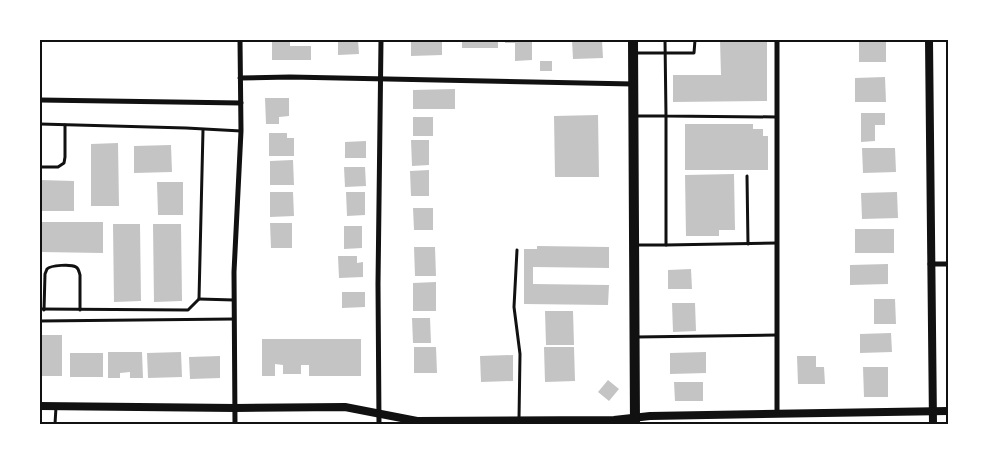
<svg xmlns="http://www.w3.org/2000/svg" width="988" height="464" font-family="Rubik,sans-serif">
<rect width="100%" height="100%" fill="#fff"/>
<!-- building -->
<g fill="#c4c4c4">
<path d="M272,40H290V46H311V60H272Z"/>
<path d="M338,40H358L359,54L338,55Z"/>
<path d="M411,40H442V55L411,56Z"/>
<rect x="462" y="40" width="36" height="8"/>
<path d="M505,40H532V60L515,61V43H505Z"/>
<path d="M572,40H602L603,58L573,59Z"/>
<path d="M720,40H767V101L673,102V75H721Z"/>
<rect x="859" y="40" width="27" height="22"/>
<rect x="540" y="61" width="12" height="10"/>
<path d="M885,77L886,102H855V78Z"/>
<path d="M455,89V109H413V90Z"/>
<path d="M265,98H289V116L279,117V124H266Z"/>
<path d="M861,113H885V125H875V141L861,142Z"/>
<path d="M598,115L599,177H555L554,116Z"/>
<rect x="413" y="117" width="20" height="19"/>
<path d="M685,124H753V129H763V136H768V170H685Z"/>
<path d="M269,133H287V138H294V156H269Z"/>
<path d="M411,140H429V165L412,166Z"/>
<path d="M366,141V158H345V142Z"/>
<path d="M118,143L119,206H91V144Z"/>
<path d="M171,145L172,172L134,173V146Z"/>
<path d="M862,148H895L896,172L863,173Z"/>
<path d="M293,160L294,185H270V161Z"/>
<path d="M344,167H365L366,186L345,187Z"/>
<path d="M429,170V196H411L410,171Z"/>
<path d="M734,174L735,230H719V236H686L685,175Z"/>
<path d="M40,180L74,181V211H40Z"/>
<path d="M157,182H183V215H158Z"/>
<path d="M270,192H293L294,216L270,217Z"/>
<path d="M346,192H365V215L347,216Z"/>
<path d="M897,192L898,218L862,219L861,193Z"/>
<path d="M413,208H433V230H414Z"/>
<path d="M40,222H103V253L40,252Z"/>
<path d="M270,223H292V248H271Z"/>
<path d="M113,224H140L141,301L114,302Z"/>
<path d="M153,224H181L182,301L154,302Z"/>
<path d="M344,226H362V248L344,249Z"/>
<rect x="855" y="229" width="39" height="24"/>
<path d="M537,246L609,247V268L533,267V284L609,285L608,305L524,304V249H537Z"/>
<path d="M414,247H435L436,276H415Z"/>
<path d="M338,256H357V263L363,262V277L339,278Z"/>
<path d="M888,264V284L850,285V265Z"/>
<path d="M691,269L692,289H668V270Z"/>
<path d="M436,282V311H413V283Z"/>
<path d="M342,292H365V307L342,308Z"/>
<path d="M874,299H895L896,324H874Z"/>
<path d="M672,303H695L696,331L673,332Z"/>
<path d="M545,311H573L574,345H546Z"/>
<path d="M412,318H430L431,343H413Z"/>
<path d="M891,333L892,352L860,353V334Z"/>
<rect x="40" y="335" width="22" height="41"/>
<path d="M262,339H361V376H309V365H301V374H283V365L275,364V376H262Z"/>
<path d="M414,347H436L437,373H414Z"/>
<path d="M544,347H574L575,381L545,382Z"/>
<path d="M108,352H142L143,378H130V372L120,373V378H108Z"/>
<path d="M181,352L182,377L148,378L147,353Z"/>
<path d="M706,352V373L670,374V353Z"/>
<rect x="70" y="353" width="33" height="24"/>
<path d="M513,355V381L481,382L480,356Z"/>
<path d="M220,356V378L190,379L189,357Z"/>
<path d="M797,356H816V367H824L825,384H798Z"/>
<path d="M863,367H888V397H864Z"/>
<path d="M608,380L619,389L609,401L598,392Z"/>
<path d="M674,382H703V401H675Z"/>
</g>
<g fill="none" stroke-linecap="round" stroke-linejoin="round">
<!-- service -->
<g stroke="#111" stroke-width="3">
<path d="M665,40L666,116L777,117"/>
<path d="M634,53H694L695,40"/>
<path d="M635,116H666V245H635"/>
<path d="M40,124L186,128L241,131"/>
<path d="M40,167H58L64,163L65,157V125"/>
<path d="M747,176L748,244"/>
<path d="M666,245L777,243"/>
<path d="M517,250L514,307L520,354L519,419"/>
<path d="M199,299L234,300"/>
<path d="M40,309L188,310L199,299L203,130"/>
<path d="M44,310L45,274L47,269C51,265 71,264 76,267C79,269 79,272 80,275V310"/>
<path d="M40,321L234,319"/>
<path d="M636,337L777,335"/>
<path d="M55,424L56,407"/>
</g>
<!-- minor -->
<g stroke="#111" stroke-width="5">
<path d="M240,78L290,77L633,84"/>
<path d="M40,100L241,103"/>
<path d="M930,264H948"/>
<path d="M777,413V40"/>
<path d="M235,424L234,272L241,131L240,40"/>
<path d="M379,424L378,284L381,40"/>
</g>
<!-- tertiary -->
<g stroke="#111" stroke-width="8">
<path d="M929,40L933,424"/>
<path d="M40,406L235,408L345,407L417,421L614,420L650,416L948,411"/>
</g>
<!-- primary -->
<path stroke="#111" stroke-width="10" d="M633,40L635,424"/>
</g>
<!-- border -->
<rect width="988" height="464" fill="none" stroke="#ffffff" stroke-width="82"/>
<rect x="41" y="41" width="906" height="382" fill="none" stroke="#111" stroke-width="2"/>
</svg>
